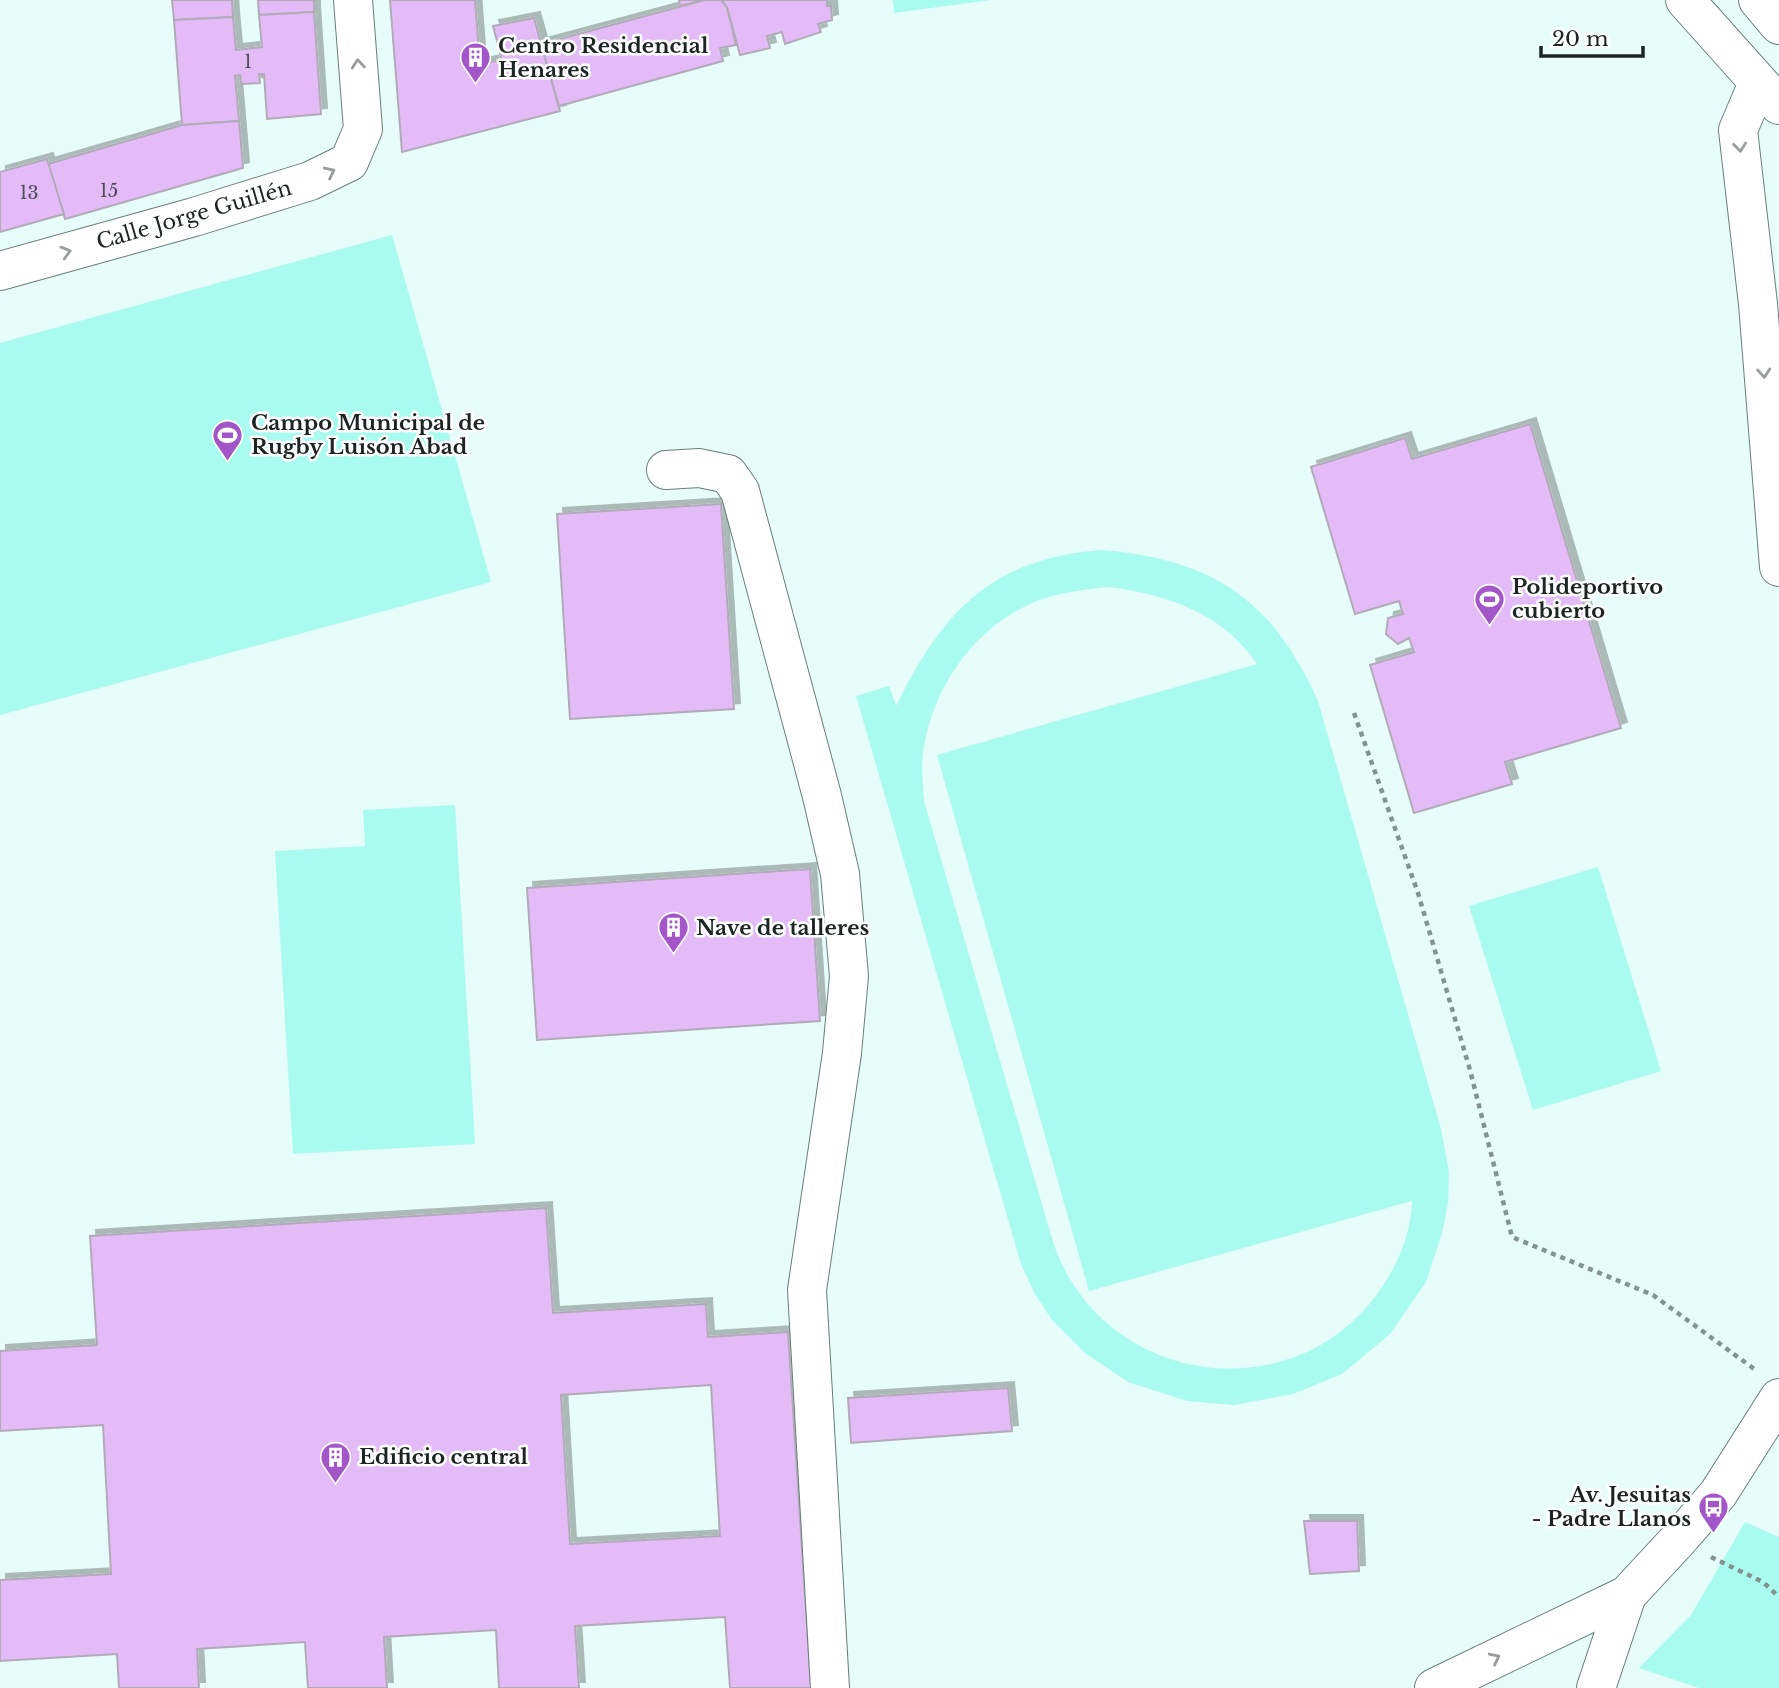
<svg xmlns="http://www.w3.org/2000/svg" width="1779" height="1688" font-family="'Libre Baskerville',serif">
<defs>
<filter id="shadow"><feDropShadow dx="6" dy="-6" stdDeviation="0" flood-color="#0004"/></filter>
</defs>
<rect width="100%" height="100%" fill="#e6fdf9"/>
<!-- green -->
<g fill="#aafbef" fill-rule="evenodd">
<path d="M893,0H991L894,13Z"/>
<path d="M392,235L491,582L0,715V343Z"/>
<path d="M1101,550C1213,559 1272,599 1318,701L1441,1129L1449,1172L1448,1204L1442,1233L1426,1282L1390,1334L1342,1374L1293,1394L1234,1405L1187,1401L1128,1382L1085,1353L1052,1320L1035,1294L1021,1264L856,696L889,686L896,706C943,611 991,559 1101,550ZM1110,587C1168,595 1223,613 1257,664L937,755L1089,1291L1412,1201C1411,1234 1398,1264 1380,1290C1293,1415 1101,1385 1053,1242L924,801C923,785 921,768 923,753C932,687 975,626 1037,601C1060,592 1086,589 1110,587Z"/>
<path d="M455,805L475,1144L293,1154L275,851L365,846L363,810Z"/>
<path d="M1598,867L1661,1071L1533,1110L1469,906Z"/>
<path d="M1745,1522L1779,1537V1688H1699L1639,1668L1691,1615Z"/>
</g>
<!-- building -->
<g fill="#e3bcf7" stroke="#b3aab9" stroke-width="2" fill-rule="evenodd" filter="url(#shadow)">
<path d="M172,0H232L233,17L174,20Z"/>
<path d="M258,0H314V12L259,15Z"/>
<path d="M390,0H475L480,64L502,60L493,26L534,18L560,111L402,152Z"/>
<path d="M679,0H705L680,6Z"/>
<path d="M705,0H721L727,7L736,45L720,48L723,61L559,106L541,44Z"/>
<path d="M721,0H827V6H831L832,20L818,24L821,32L785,44L782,32L767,36L770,48L740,55L727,7Z"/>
<path d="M314,12L321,114L267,119L264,74H259L260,83L241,84L240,75L235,76L239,121L182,125L174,20L233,17L236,50L262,47L259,15Z"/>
<path d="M239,121L243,168L65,219L48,164L182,125Z"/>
<path d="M47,159L64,214L0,232V172Z"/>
<path d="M1530,424L1621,728L1505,762L1512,784L1414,813L1370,665L1414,652L1409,638L1398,644L1386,634L1388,618L1403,614L1399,601L1355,614L1311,467L1405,438L1412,459Z"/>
<path d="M721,504L734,709L570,719L557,514Z"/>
<path d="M810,869L820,1021L537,1040L527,888Z"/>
<path d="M546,1208L553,1313L706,1304L708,1337L788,1332L811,1688H730L725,1617L575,1626L579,1688H499L496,1630L384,1637L387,1688H308L305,1642L197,1649L199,1688H119L117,1654L0,1661V1580L111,1574L103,1425L0,1431V1351L97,1345L90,1236ZM711,1385L720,1536L570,1544L561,1395Z"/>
<path d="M1008,1388L1012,1431L851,1443L848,1398Z"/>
<path d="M1304,1521H1357L1359,1571L1310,1574Z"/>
</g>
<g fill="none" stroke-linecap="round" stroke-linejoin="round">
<defs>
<g id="minor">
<path d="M1685,0L1779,105"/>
<path d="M1758,0L1779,25"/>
<path d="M1758,83L1738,130L1758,304L1779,567"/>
<path d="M0,271L194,217L310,181L349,162L363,129L353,0"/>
<path d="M666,470L699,468L728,474L740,491L822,796L840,874L849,976L842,1053L807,1290L830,1688"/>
<path d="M1434,1688L1627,1595L1678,1540L1718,1494L1779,1398"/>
<path d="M1596,1688L1627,1595"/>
</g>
</defs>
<!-- minor casing -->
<use href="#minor" stroke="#697d7a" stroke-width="40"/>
<!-- path -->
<g stroke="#839390" stroke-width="4.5" stroke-dasharray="5 5" stroke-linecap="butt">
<path d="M1354,713L1418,893L1470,1070L1512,1237L1653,1295L1757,1371"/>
<path d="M1711,1557L1763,1582L1779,1597"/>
</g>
<!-- minor -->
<use href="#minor" stroke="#fff" stroke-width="38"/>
</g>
<!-- one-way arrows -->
<defs><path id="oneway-chevron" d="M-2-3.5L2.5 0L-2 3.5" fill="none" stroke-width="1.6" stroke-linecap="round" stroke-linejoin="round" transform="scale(1.75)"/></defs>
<g stroke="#999d9c">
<use href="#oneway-chevron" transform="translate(358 64) rotate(-95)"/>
<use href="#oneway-chevron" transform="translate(1740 147) rotate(84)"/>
<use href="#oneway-chevron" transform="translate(330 172) rotate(-26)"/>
<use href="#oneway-chevron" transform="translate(66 252) rotate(-16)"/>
<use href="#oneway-chevron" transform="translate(1764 373) rotate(85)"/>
<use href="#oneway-chevron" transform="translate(1495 1658) rotate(-26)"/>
</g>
<!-- icons -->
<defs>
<symbol id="building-pin" viewBox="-11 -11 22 30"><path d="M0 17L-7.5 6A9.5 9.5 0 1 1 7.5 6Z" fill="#a356c8" stroke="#fff"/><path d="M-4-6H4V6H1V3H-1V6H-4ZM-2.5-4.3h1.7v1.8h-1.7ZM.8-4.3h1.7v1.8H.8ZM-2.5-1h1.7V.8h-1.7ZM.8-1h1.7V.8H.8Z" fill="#fff"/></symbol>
<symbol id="stadium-pin" viewBox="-11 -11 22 30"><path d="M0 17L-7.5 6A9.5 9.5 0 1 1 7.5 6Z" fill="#a356c8" stroke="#fff"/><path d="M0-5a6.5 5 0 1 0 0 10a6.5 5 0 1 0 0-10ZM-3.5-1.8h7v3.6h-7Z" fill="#fff"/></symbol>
<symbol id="bus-pin" viewBox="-11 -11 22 30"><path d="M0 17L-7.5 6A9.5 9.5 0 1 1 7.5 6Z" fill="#a356c8" stroke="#fff"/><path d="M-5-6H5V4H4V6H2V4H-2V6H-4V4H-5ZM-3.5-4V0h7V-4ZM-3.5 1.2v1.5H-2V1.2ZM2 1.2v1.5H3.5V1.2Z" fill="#fff"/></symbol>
</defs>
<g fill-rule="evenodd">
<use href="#building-pin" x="458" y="40" width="35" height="47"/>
<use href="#stadium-pin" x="210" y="418" width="35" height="47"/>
<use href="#stadium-pin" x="1472" y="582" width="35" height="47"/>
<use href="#building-pin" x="656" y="910" width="35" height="47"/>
<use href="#building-pin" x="318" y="1440" width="35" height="47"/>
<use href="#bus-pin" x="1696" y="1490" width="35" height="47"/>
</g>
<g text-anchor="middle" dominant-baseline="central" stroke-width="5" stroke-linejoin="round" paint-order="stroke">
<!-- number labels -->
<g font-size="18" fill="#4e4b58">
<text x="248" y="62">1</text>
<text x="109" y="191">15</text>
<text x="29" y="193">13</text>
</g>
<!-- poi labels -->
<g font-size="21" font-weight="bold" fill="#1c2523" stroke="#fff" text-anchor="start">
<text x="498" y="46">Centro Residencial<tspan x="498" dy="24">Henares</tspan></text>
<text x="251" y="423">Campo Municipal de<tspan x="251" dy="24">Rugby Luisón Abad</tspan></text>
<text x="1512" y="587">Polideportivo<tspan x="1512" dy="24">cubierto</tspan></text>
<text x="696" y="928">Nave de talleres</text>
<text x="359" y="1457">Edificio central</text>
<text x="1691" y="1495" text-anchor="end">Av. Jesuitas<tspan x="1691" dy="24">- Padre Llanos</tspan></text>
</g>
<!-- street labels -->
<g font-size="21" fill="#1c2523" stroke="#fff">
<text transform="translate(194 215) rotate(-16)">Calle Jorge Guillén</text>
</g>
</g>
<!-- scale -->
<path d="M1541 46v10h102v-10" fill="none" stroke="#1c2523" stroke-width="3.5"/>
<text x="1552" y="46" font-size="21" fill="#1c2523" stroke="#ffffff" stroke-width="5" paint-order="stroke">20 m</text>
</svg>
